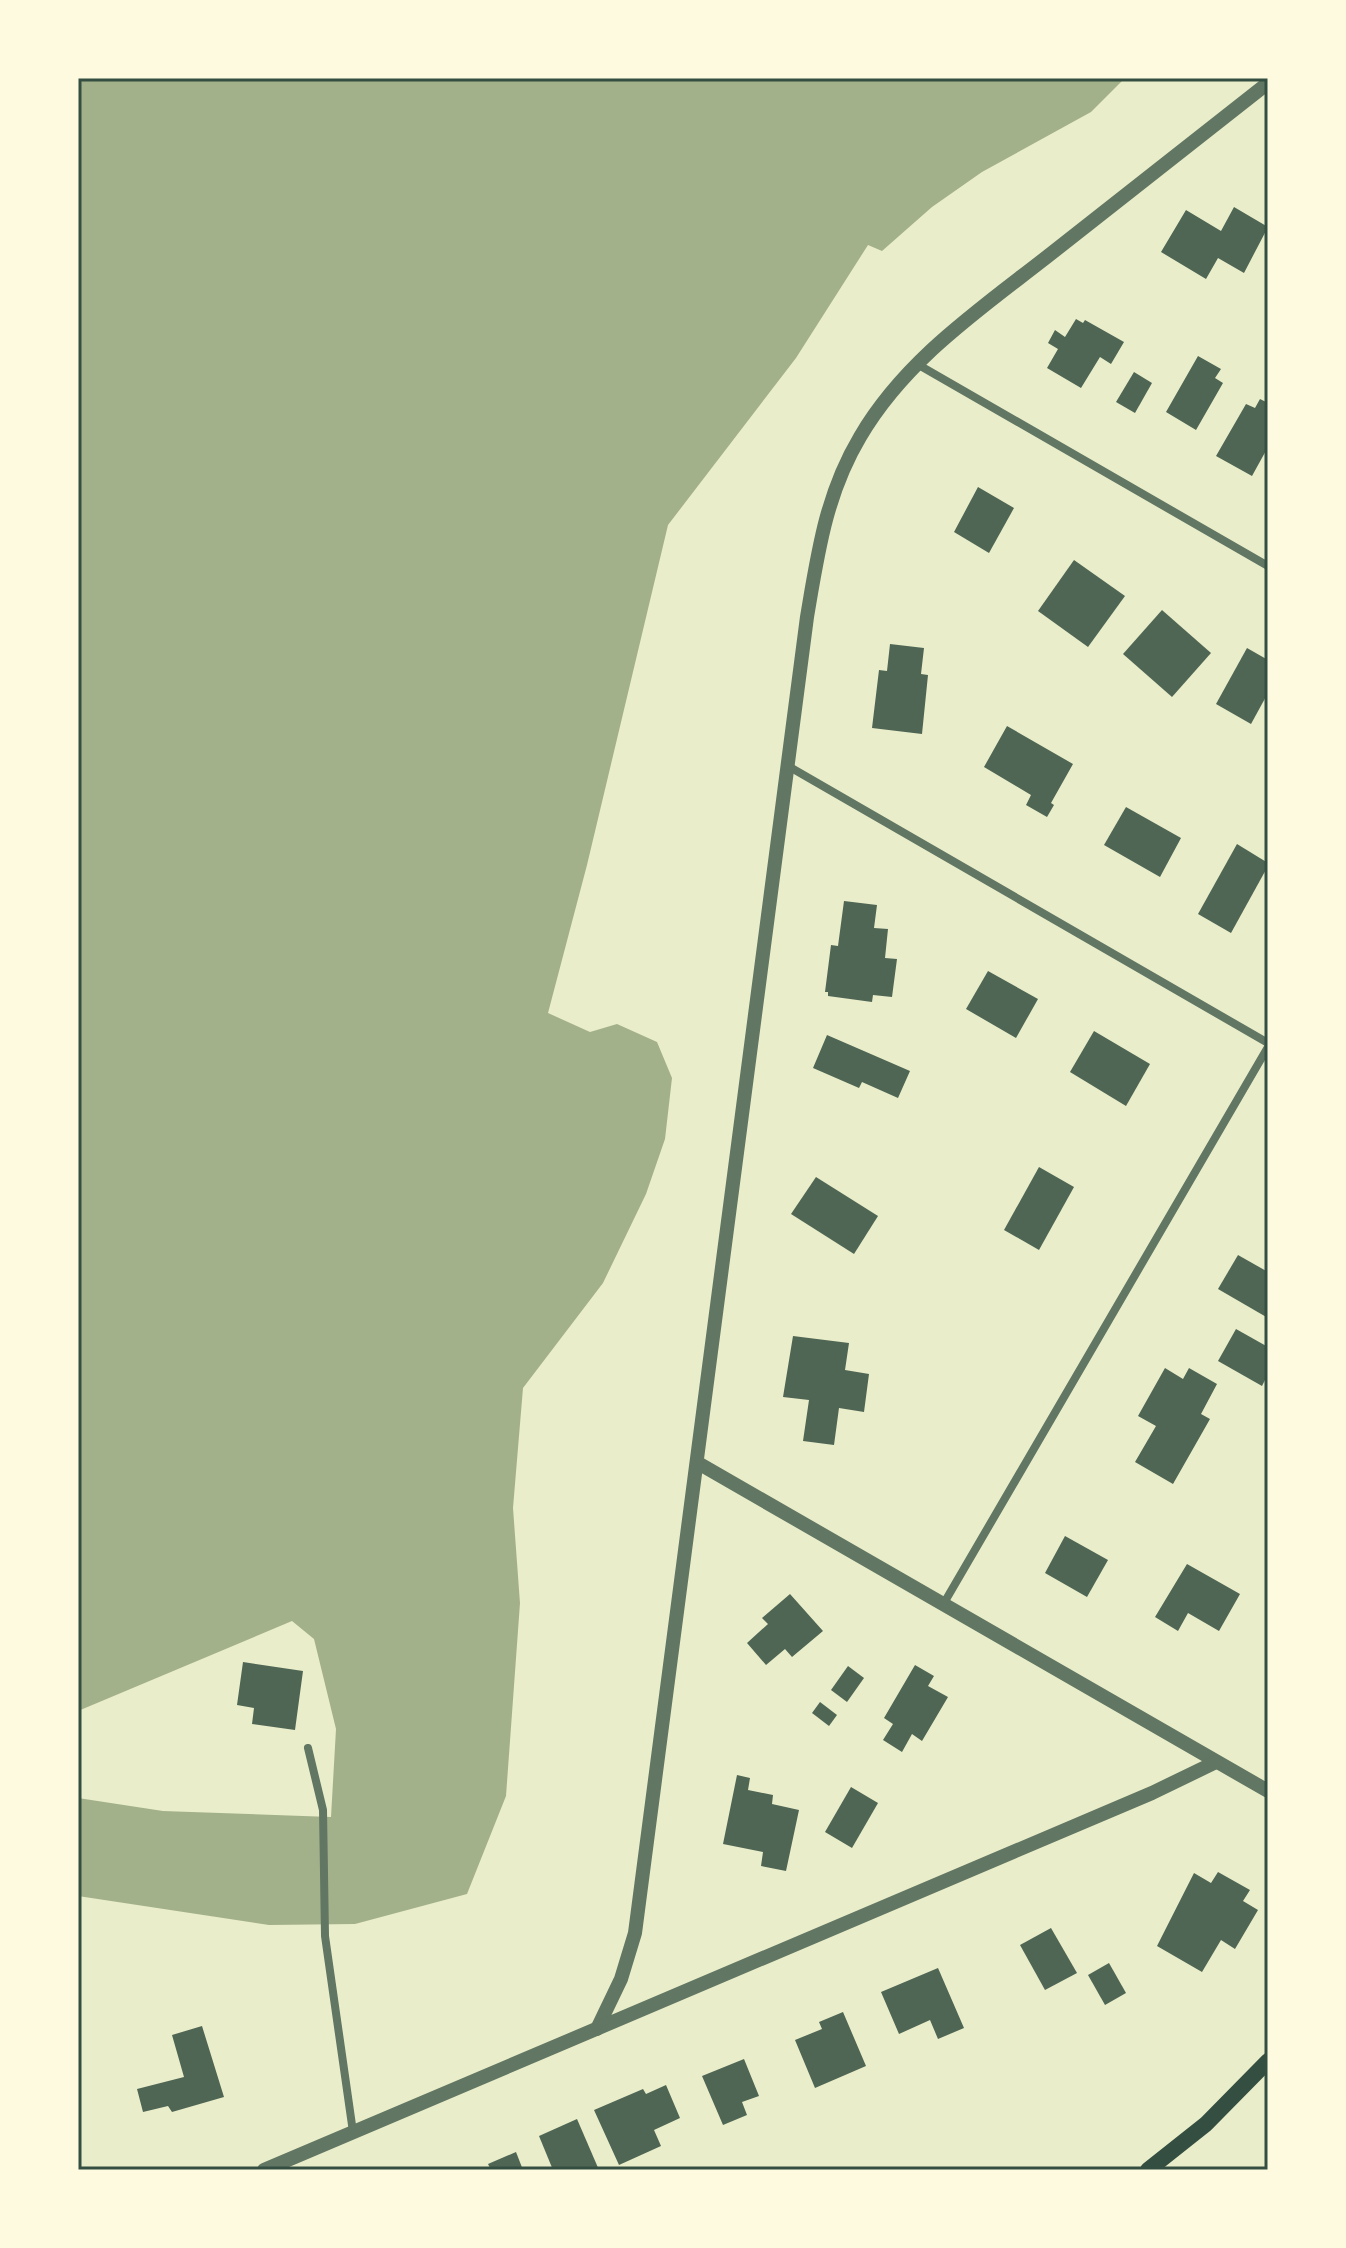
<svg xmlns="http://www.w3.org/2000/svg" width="1346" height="2248" font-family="'Open Sans',sans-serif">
<rect width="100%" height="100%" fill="#e9edc9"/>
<!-- water -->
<path fill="#a3b18a" d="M78,78H1125L1091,112L982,172L932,207L882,251L868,245L796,358L668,525L587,865L548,1013L590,1032L617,1024L657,1042L672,1078L665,1139L646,1194L603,1283L523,1388L513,1508L520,1603L506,1796L467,1894L355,1924L269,1925L78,1896V1798L163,1811L331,1817L336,1729L314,1639L292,1621L78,1711Z"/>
<!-- building -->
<g fill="#4f6655">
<path d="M1234,207L1268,227L1244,273L1218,258L1206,279L1161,252L1186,210L1221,231Z"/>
<path d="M1076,319L1083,323L1085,320L1124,342L1111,364L1100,357L1081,388L1047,368L1058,349L1048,343L1055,330L1065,337Z"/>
<path d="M1198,356L1221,369L1215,378L1223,383L1196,430L1166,412Z"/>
<path d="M1134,372L1152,383L1135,413L1116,402Z"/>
<path d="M1260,399L1268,403V447L1252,476L1216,456L1246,404L1255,408Z"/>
<path d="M978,487L1014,508L989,553L954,532Z"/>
<path d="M1074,560L1125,596L1088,647L1038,611Z"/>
<path d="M1162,610L1211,653L1172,697L1123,654Z"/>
<path d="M890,644L924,648L921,674L928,675L922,734L872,728L879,670L887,671Z"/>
<path d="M1247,648L1268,660V693L1251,724L1216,704Z"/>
<path d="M1007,726L1073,764L1051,803L1054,805L1047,817L1026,805L1031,795L984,767Z"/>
<path d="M1126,807L1181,838L1160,877L1104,845Z"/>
<path d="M1237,844L1268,863V866L1231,933L1198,914Z"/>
<path d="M844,901L877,905L874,928L888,929L885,958L897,959L892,997L873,995L872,1002L828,996V992H825L831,945L838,946Z"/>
<path d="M988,971L1038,999L1016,1038L966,1009Z"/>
<path d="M1094,1031L1150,1064L1126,1106L1070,1072Z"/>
<path d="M827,1035L910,1071L898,1098L862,1082L859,1088L813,1068Z"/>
<path d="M1039,1167L1074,1187L1039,1250L1004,1230Z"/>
<path d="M816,1177L878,1216L854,1254L791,1214Z"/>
<path d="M1238,1255L1268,1272V1318L1218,1289Z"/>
<path d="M1236,1329L1268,1347V1374L1262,1386L1218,1361Z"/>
<path d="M793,1336L849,1343L845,1370L869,1374L864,1412L839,1408L834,1445L803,1441L809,1400L783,1397Z"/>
<path d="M1165,1368L1183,1379L1189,1368L1217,1384L1201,1414L1210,1419L1173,1484L1135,1462L1156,1426L1138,1416Z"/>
<path d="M1065,1536L1108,1560L1087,1597L1045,1573Z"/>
<path d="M1187,1564L1240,1594L1219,1631L1188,1613L1178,1631L1155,1617Z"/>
<path d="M790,1594L823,1631L792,1657L785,1649L766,1665L747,1643L768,1624L762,1618Z"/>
<path d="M243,1662L303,1671L295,1730L252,1724L254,1708L237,1705Z"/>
<path d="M915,1665L934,1676L928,1686L948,1697L922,1741L912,1734L902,1752L883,1740L893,1724L884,1718Z"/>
<path d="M848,1666L864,1678L847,1702L831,1690Z"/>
<path d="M820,1702L837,1715L829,1726L812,1713Z"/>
<path d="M737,1775L750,1778L748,1790L773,1795L772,1804L799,1810L786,1871L761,1866L763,1852L723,1844Z"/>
<path d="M851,1787L878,1803L852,1848L825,1832Z"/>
<path d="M1218,1872L1250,1890L1243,1901L1258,1910L1235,1949L1221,1940L1202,1972L1157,1946L1194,1873L1211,1883Z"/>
<path d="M1051,1928L1077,1973L1045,1990L1020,1945Z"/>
<path d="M1109,1963L1126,1993L1105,2005L1088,1975Z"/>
<path d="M938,1968L964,2028L938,2039L930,2020L899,2034L881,1992Z"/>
<path d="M843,2012L866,2066L815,2088L795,2040L822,2029L819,2022Z"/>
<path d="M202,2026L224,2097L172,2112L168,2106L143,2112L137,2089L184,2077L172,2035Z"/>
<path d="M744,2059L759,2096L742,2102L747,2115L723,2125L702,2076Z"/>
<path d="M666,2085L680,2118L654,2130L661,2146L619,2165L594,2110L643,2089L646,2094Z"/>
<path d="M577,2119L599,2170H553L539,2136Z"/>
<path d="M516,2152L523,2170H491L488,2164Z"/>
</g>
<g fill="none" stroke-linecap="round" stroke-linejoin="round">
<!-- minor -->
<g stroke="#617663" stroke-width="8">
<path d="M917,364L1268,566"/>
<path d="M788,766L1268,1043"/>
<path d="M944,1603L1268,1047"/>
<path d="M308,1748L323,1810L325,1936L353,2132"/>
</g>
<!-- tertiary -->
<g stroke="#617663" stroke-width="14">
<path d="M698,1463L1268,1791"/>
<path d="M597,2029L621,1979L635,1933L807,617C818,552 826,494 860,437C905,360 979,310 1048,256C1121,198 1195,141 1268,83"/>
<path d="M264,2170L1152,1793L1216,1762"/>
</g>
<!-- secondary -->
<path stroke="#344e41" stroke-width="16" d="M1148,2170L1206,2124L1268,2061"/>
</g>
<!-- border -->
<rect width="1346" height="2248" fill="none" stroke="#fefae0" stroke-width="160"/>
<rect x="80" y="80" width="1186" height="2088" fill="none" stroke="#344e41" stroke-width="3"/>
</svg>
